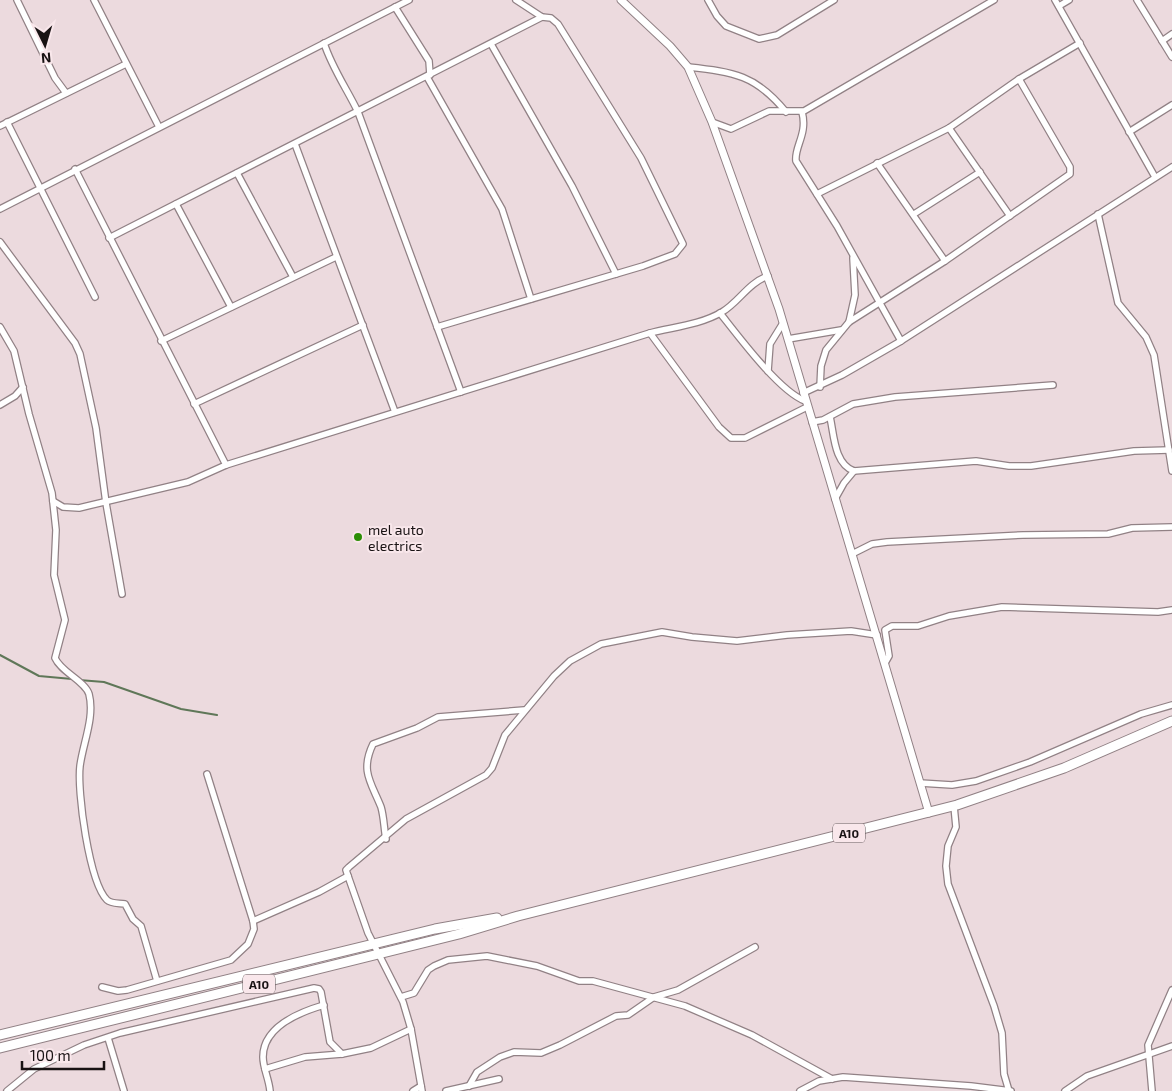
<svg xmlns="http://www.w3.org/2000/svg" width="1172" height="1091" font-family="'Exo 2',sans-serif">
<rect width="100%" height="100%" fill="#ecdade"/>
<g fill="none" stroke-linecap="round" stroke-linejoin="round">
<!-- stream -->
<g stroke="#5f7758" stroke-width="2">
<path d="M0,655L39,676L72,679"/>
<path d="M79,680L104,682L181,709L217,715"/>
</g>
<defs>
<g id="minor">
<path d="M17,0L55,78L66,93"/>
<path d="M94,0L159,127"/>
<path d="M708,0L717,16L726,26L759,39L777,35L834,0"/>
<path d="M1055,0L1155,177"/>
<path d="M1137,0L1172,57"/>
<path d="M1059,6L1069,0"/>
<path d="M395,7L429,61L430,75"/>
<path d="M1162,41L1172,34"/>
<path d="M324,43C332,68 347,89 358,112L461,392"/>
<path d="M491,44L572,186L616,274"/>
<path d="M688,67C734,72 756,75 786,112"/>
<path d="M427,77L502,209L531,299"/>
<path d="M802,112C808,134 794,147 796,161L837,226L901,341"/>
<path d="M7,122L95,297"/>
<path d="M712,122L731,129L769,111H804L994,0"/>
<path d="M0,126L126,64"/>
<path d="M949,128L1010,216"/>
<path d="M1129,132L1172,105"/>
<path d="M295,144L395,412"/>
<path d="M877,163L945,261"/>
<path d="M75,169L226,465"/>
<path d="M237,173L293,277"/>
<path d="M817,194L949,128L1019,79L1080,43"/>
<path d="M176,204L231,307"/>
<path d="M0,209L409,0"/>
<path d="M914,214L980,172"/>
<path d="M1098,214L1118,303L1146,337L1154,355L1172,471"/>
<path d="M109,238L542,17"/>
<path d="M0,242L75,343L80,354L96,428L106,503L122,594"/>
<path d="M768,276C748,283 739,302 722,312C700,325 673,327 650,333L719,427L731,438H745L807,407"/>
<path d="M720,313C739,337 779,391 805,401"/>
<path d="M849,322L855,295L853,258"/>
<path d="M0,327L14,351L29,414L52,493L56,530L54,575L65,620L55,658C61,672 85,681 89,694C95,717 83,743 80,766C77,791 89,882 107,900C111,904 119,903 125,904L133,919L141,926L157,981"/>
<path d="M437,327L643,266L675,254L683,244L641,158L558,24L551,18L542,17L516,0"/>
<path d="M788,339L841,330"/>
<path d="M161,341L336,257"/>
<path d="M768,371L770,344L783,323"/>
<path d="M820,387L821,366L826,350L849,322L945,261L1070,174V167L1019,79"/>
<path d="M803,393L842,375L901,341L1172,167"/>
<path d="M194,404L363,325"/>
<path d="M0,405L15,396L23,387"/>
<path d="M830,417C834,434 834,464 854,471L976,461L1009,466H1031L1134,451L1169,450"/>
<path d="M812,422L823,420L853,404L895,397L1053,385"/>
<path d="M835,499L844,483L854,471"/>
<path d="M53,501L63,507L79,508L188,482L226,465L650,333"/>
<path d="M852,554L872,544L887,542L1023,535L1108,534L1132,528L1172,527"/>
<path d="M885,663L889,656L885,630L892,626H918L949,616L1002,607L1158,612L1172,610"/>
<path d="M920,783L952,785L976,781L1030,762L1141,714L1172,705"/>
<path d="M954,806L956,827L948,846L946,866L948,884L994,1006L1002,1033L1004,1074L1009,1091"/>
<path d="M386,839C384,829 384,817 381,807C371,782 360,771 373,744L417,728L438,717L524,710"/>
<path d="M253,921L319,892L348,876"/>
<path d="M102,987L118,991L127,990L231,960L248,944L254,929L253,921L207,774"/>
<path d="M401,997L414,993L428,970L434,966L448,960L487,956L537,966L579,981H593L685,1006L752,1035L832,1079"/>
<path d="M108,1038L124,1091"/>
<path d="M265,1069L305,1057L342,1054L371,1048L411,1029"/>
<path d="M469,1086L477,1072L500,1057L514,1052L541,1053L560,1045L616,1016L628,1015L654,997L678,990L755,947"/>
<path d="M7,1091L34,1069L84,1045L120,1033L314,988L319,989L321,992L330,1042L342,1054"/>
<path d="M270,1091C269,1079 263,1068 263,1057C263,1027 300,1012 324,1005"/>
<path d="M413,1091L421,1086"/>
<path d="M422,1091L411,1029L403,1002L368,933L348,876L346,870L349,867L406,819L486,775L492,768L505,735L554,676L570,661L601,644L662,632L692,637L737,641L787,635L851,631L877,635"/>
<path d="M446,1091L499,1079"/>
<path d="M800,1091L819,1081L843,1077L971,1086L1011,1091"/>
<path d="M1065,1091L1087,1076L1172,1046"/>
<path d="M1152,1091L1148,1045L1172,990"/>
</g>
<path id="tertiary" d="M621,0L670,46L688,67L712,122L779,309L929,813"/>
<g id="primary">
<path d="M0,1035L435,929L497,918"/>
<path d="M0,1048L459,934L518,916L957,805L1064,768L1172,721"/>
</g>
</defs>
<!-- minor casing -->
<use href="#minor" stroke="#918185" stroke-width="8"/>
<!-- tertiary casing -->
<use href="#tertiary" stroke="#918185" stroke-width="9"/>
<!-- primary casing -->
<use href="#primary" stroke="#918185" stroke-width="11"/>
<!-- minor -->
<use href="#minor" stroke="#fff" stroke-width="5.5"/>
<!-- tertiary -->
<use href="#tertiary" stroke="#fff" stroke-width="7"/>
<!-- primary -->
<use href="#primary" stroke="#fff" stroke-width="9"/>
</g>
<!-- markers -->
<circle fill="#2c8e06" stroke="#f9e7eb" stroke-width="2" cx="358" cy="537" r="5"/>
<g text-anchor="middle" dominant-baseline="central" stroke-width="4" stroke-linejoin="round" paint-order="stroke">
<!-- shield labels -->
<g fill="#f9e7eb" stroke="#5c5254" stroke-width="1">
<rect x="833" y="823.5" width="32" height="19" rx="4"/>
<rect x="243" y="974.5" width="32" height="19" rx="4"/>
</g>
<g font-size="12" font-weight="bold" fill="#181213">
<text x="849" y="833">A10</text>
<text x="259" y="984">A10</text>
</g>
<!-- poi labels -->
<g font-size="14" fill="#181213" stroke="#f9e7eb" text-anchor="start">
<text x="368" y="529">mel auto<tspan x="368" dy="16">electrics</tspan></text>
</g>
</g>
<!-- north arrow -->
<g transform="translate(45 45) rotate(175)" stroke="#f9e7eb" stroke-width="4" paint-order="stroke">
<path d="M0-4L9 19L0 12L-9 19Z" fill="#181213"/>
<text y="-8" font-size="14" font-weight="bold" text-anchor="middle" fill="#181213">N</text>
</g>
<!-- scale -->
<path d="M22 1061v8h82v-8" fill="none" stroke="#181213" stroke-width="2.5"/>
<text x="30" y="1061" font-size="15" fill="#181213" stroke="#f9e7eb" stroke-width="4" paint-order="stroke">100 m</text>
</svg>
